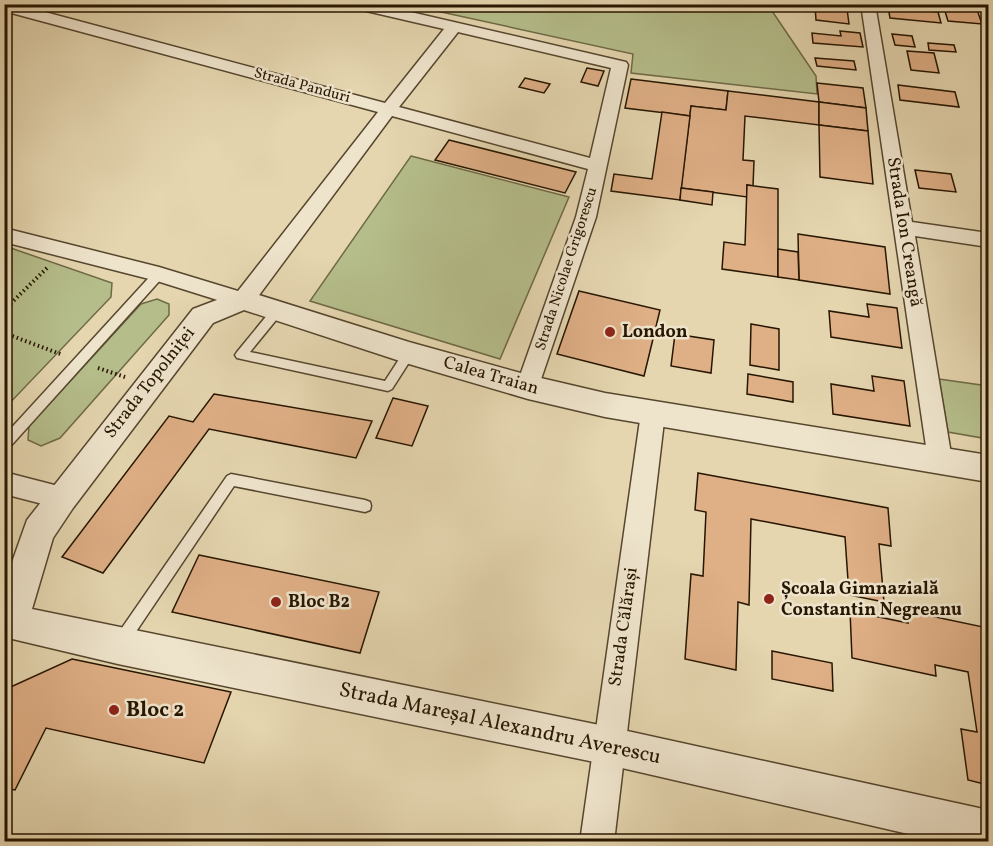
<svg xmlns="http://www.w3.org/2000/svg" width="993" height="846" font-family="Vollkorn,serif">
<rect width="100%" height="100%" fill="#e5d6b0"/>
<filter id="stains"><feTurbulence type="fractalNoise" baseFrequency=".00333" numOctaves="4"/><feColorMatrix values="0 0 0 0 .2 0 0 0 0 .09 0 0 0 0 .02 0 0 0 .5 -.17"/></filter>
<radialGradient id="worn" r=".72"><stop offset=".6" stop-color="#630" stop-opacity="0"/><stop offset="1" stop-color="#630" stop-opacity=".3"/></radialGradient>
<!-- green -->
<g fill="#b5be8b" stroke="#6e6a46" stroke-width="1.5">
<path d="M409,5H768L816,76L817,94L631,73L633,54Z"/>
<path d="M411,156L569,197L500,359L310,301Z"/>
<path d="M5,246L112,283L111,297L5,408Z"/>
<path d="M157,299L169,304V315L60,438L41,446L28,440L29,426L141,304Z"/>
<path d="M939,379L988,386V439L948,432Z"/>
</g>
<!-- building -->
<g fill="#dfaf86" stroke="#271601" stroke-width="1.5">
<path d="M961,4H975L982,24L948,21L944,8L963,10Z"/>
<path d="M815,6L847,9L849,24L816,20Z"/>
<path d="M888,7L938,12L941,23L890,18Z"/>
<path d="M840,31L860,33L863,47L813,43L812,33L841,36Z"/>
<path d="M892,34L912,36L915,47L895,45Z"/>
<path d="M928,43L954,45L956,52L929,50Z"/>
<path d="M907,51L934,53L939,73L911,70Z"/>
<path d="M815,58L854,61L856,70L817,66Z"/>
<path d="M587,68L604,71L598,86L581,82Z"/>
<path d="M525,78L550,84L544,93L519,87Z"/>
<path d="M631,79L728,91L726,110L691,106L690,116L625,108Z"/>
<path d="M817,83L863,88L866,108L819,102Z"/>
<path d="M898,85L955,92L959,107L900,100Z"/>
<path d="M728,91L819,102V125L745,116L743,160L754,161L753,186L747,185V197L681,188L691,106L726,110Z"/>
<path d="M819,102L866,108L868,131L819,125Z"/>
<path d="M662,112L690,116L680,200L611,191L614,174L652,179Z"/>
<path d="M819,125L868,131L873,184L820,177Z"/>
<path d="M449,140L576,172L565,193L435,160Z"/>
<path d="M915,170L951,174L956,192L919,188Z"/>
<path d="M747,185L778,189V277L722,269L724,242L745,245Z"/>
<path d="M681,188L713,192L712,205L680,200Z"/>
<path d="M798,234L885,247L890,294L799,280Z"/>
<path d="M778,249L798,252L799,280L778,277Z"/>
<path d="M579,291L660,310L644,376L557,354Z"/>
<path d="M867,304L897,308L902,348L831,337L829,311L869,317Z"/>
<path d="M751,324L779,329V370L750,365Z"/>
<path d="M675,334L714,340L711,373L671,366Z"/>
<path d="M748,374L793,382V402L747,394Z"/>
<path d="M872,376L904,381L910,426L833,414L831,384L874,391Z"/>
<path d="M214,394L372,421L356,458L209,429L103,573L62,557L169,416L193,422Z"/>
<path d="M393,398L428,406L412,446L376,438Z"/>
<path d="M698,473L888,508L891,546L879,544L884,602L849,595L845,537L751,519L749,605L738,602L736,670L685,659L691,574L703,576L706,512L695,510Z"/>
<path d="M199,555L379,592L360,653L172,612Z"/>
<path d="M850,611L908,623L907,611L988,628V785L968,780L961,729L977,732L968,672L935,665L936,676L852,658Z"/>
<path d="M772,651L832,663L833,691L772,679Z"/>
<path d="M72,659L231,692L204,763L46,728L15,790L4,788V690Z"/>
</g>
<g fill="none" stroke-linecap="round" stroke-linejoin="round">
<defs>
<g id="service">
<path d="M159,270L164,274L163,277L8,449L4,450V436L155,271Z"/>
<path d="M277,307L282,311L281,314L250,352L385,381L405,350L409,349L415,353L392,389L388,391L237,358L235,355L237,352L273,308Z"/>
<path d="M231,474L365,500L370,502L371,506L370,510L365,512L234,486L125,648L120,650L115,648L113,643L115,638L227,476Z"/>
</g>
<g id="minor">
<path d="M4,4H15L385,103L444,29L349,7L347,4H376L626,62L628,65L596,217L536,394L528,396L520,394L516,387L576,217L588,169L392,116L251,306L243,308L157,281L4,242V228L159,267L238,291L378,112L4,11ZM458,32L611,68L590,158L399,107Z"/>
<path d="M861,4H875L912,222L988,233V247L915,236L952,460L949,468L940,471L931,468L928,460Z"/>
<path d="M653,403L661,406L665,413L614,842H580L641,413L645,406Z"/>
<path d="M4,472L62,487L71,490L75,498L71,506L62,509L4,494Z"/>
</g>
<path id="tertiary" d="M243,290L409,342L528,375L605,393L988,455V482L605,417L528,399L409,364L244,310L213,323L73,508L53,538L32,609L609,727L988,810V842H943L609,765L118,664L4,637V585L27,520L193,309Z"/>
</defs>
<!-- service casing -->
<use href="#service" stroke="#56462d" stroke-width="3"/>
<!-- minor casing -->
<use href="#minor" stroke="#56462d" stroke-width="3"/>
<!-- tertiary casing -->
<use href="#tertiary" stroke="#56462d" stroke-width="3"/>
<!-- path -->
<g stroke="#271601" stroke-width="4" stroke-dasharray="1.5 3" stroke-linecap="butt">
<path d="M4,310L49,266"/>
<path d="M4,333L63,355"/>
<path d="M98,368L125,377"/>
</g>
<!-- service -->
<use href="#service" fill="#eee4cc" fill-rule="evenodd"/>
<!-- minor -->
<use href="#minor" fill="#eee4cc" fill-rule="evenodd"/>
<!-- tertiary -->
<use href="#tertiary" fill="#eee4cc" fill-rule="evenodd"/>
</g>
<!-- markers -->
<g fill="#8f2418" stroke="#eee4cc" stroke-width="2">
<circle cx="610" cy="332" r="6"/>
<circle cx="769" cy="599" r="6"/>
<circle cx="276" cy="602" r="6"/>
<circle cx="114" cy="710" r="6"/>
</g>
<g text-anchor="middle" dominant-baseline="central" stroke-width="5" stroke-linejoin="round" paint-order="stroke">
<!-- far-street labels -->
<g font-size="15" fill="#271601" stroke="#eee4cc">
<text transform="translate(302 86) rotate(15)">Strada Panduri</text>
<text transform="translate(567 269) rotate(-72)">Strada Nicolae Grigorescu</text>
</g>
<!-- street labels -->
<g font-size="18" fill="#271601" stroke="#eee4cc">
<text transform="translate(904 232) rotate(81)">Strada Ion Creangă</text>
<text transform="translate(491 376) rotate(16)">Calea Traian</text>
<text transform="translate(150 383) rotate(-52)">Strada Topolniței</text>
<text transform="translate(624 627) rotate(-82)">Strada Călărași</text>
</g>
<!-- poi labels -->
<g font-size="18" font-weight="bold" fill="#271601" stroke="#eee4cc" text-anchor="start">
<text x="622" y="332">London</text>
<text x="781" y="589">Școala Gimnazială<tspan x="781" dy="21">Constantin Negreanu</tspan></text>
<text x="288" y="602">Bloc B2</text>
</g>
<!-- near-poi labels -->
<g font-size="21" font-weight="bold" fill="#271601" stroke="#eee4cc" text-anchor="start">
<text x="126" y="710">Bloc 2</text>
</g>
<!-- near-street labels -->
<g font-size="21" fill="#271601" stroke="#eee4cc">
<text transform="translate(500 724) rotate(12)">Strada Mareșal Alexandru Averescu</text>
</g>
</g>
<!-- margin -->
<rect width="993" height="846" fill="none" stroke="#e5d6b0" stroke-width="24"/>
<rect x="6" y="6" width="981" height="834" fill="none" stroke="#271601" stroke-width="3"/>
<rect x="12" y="12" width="969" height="822" fill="none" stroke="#271601" stroke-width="1.5"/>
<rect width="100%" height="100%" filter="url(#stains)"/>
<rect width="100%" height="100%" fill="url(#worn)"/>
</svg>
